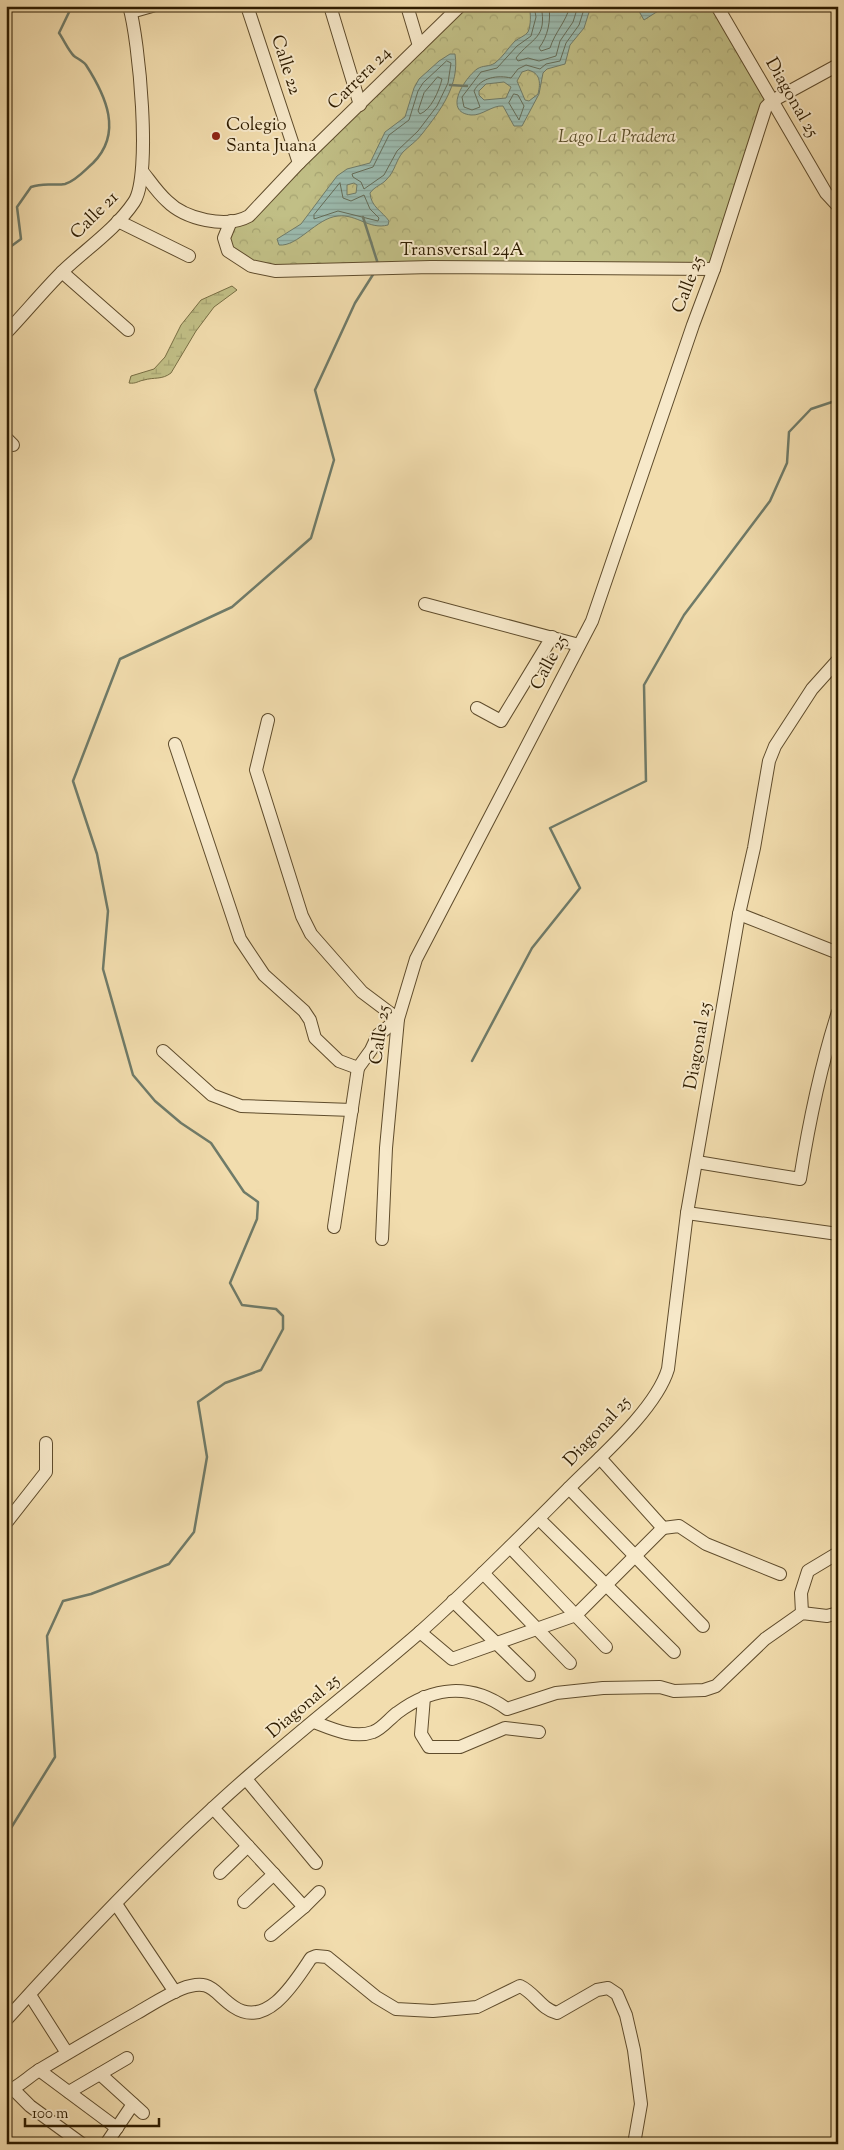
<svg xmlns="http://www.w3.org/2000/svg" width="844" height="2150" font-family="'Sorts Mill Goudy',serif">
<defs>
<pattern id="wetland-marsh" width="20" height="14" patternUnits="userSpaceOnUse" patternTransform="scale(1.25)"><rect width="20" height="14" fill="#c1bf86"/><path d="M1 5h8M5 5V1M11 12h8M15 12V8" fill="none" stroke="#a6a472"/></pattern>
<pattern id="park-crowns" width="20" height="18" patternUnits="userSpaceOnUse" patternTransform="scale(1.25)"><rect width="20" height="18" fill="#c1bf86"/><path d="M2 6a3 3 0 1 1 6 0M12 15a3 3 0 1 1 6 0" fill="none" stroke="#a6a472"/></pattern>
<pattern id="water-rules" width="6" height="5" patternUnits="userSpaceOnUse" patternTransform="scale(1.25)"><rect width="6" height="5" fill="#9bbbaf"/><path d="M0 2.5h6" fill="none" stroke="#86a095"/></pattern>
</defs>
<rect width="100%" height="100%" fill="#f2ddae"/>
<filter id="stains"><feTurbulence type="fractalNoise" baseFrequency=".004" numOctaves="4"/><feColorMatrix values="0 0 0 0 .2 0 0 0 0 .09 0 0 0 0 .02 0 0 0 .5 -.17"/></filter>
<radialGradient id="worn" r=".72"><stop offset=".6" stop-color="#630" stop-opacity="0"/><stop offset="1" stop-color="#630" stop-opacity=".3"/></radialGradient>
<!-- wetland -->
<path fill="url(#wetland-marsh)" stroke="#786e43" d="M232,286L237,290L214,307L196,331L171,373C162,380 154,377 144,380C138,381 136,384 129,383L131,376L154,369L165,357L181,325L201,300Z"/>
<!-- park -->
<path fill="url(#park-crowns)" stroke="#786e43" d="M460,6H717L772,101L714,269L275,271L228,251L231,221L242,220Z"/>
<!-- water -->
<g fill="url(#water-rules)" stroke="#6f7b69" fill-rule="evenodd">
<path d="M529,6H591L584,28L570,45L565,64L547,69L543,73L539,94L522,126H514L503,106C492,105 482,116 471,115C442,112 465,78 477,69C483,65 489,67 495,63C503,57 508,48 515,41C519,38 525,36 528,32C531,25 531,14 529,6ZM528,70C540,73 541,82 538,94L529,101L525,100L517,81L522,72ZM504,82L511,87L506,98L484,100L479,95V91L486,84Z"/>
<path d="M636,6H666L644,20Z"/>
<path d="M450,54H455C460,85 440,111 422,134C417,141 409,146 403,152C396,160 395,171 387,179C382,185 375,186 370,193C371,207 382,211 389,221L388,225C369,230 357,214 338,216C316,218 298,247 279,245L277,239L301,224L337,176L347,169L370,163L385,132L405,117L414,88L419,79L439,61ZM354,183L357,185L356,193L347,195V185Z"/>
</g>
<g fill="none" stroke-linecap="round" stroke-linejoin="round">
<!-- shore -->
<g stroke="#646c58" stroke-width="1">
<path d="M534,6L536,17L531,36L517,46L497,68L481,72L462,97L464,107L472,110L480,107L474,91C481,77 498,75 511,78L518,69L526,65L540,69L546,64L560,61L566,43L579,25L585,6"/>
<path d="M541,6C548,39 531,38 516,58L518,61L528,58L539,61L556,56L560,41L573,22L578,6"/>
<path d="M549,6C551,21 548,36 539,48L541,51L550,48C555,32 566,22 570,6"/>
<path d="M447,61L451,63L448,83L437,106L418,131L397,151L384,175L364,189L361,182L353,177L352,174L373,167L389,135L409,120L418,91L423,83Z"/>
<path d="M438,77L442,79C439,91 431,110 420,114L418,111L424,93Z"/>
<path d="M514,94L518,95L524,106L519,120L509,103Z"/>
<path d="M340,183L343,198L351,201L364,195L370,209L379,218L378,221L338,211L314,219V215Z"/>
</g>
<!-- stream -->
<g stroke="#6f7b69" stroke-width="2.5">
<path d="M450,85L467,86"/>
<path d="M363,217L378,264"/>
<path d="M838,247L834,262L838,283"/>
<path d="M6,250L21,239L17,207L31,187C44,182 54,186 65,184C76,181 85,170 93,163C123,133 106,96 86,65C83,61 78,59 74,56C68,50 64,40 59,33L72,6"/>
<path d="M472,1061L532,948L580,888L550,828L646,781L644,685L684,615L770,501L787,463L789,432L811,409L838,400"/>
<path d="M6,1836L55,1757L47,1636L63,1601L91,1594L169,1564L194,1532L207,1457L198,1402L225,1383L261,1370L283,1329V1316L276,1309L242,1305L230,1283L257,1219L258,1202L244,1192L211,1143L181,1123L155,1101L133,1075L103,969L108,911L97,854L73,781L120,659L232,607L311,538L334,460L315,390L355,303L374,273"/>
</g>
<defs>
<g id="minor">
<path d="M247,6L299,163"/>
<path d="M330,6L360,105"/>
<path d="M407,6L419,46"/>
<path d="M717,6L826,193L838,206"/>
<path d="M131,12L152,6"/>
<path d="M142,171C150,181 157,192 167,201C185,219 226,229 249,216L299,163L460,6"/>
<path d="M118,221L189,256"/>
<path d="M231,221L224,238L228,251L251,266L275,271L431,267L714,269"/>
<path d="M62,272L128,330"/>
<path d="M6,333C25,313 43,291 63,271C86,249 116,229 134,202C152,176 139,39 129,6"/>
<path d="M6,438L13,445"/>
<path d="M425,604L579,645"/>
<path d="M477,708L501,721L552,637"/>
<path d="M175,744L240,939L264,975L304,1011L310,1020L315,1038L339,1061L358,1068L371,1050L378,1035L398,1019L362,992L311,934L302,916L256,770L268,720"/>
<path d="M739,914L838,953"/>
<path d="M163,1051L212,1095L241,1106L352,1110"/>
<path d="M697,1162L800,1179C809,1122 820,1068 838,1012"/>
<path d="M687,1213L838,1234"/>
<path d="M334,1227L358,1068"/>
<path d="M382,1239L386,1148L398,1019L416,959L592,621L693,325L714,269L766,107L772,101L838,65"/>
<path d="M600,1458L663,1528L679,1526L706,1544L780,1574"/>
<path d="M569,1488L703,1626"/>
<path d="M539,1519L674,1652"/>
<path d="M6,1523L46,1472V1443"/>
<path d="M510,1547L606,1647"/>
<path d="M483,1573L570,1663"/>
<path d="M453,1601L529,1675"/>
<path d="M802,1613L801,1593L808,1571L838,1553"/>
<path d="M420,1632L452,1659L576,1615L663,1528"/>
<path d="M424,1697L421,1734L429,1747H460L505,1728L539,1732"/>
<path d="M314,1722C332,1729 354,1739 373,1732C382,1729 390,1718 397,1713C433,1686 471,1683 507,1709L556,1693L603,1688L660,1687L674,1691L704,1690L716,1686L765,1639L802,1613L827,1616L838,1613"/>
<path d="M246,1779L316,1863"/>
<path d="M213,1808L304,1907L271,1935"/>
<path d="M220,1873L248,1846"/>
<path d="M244,1902L274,1874"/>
<path d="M116,1904L175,1992"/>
<path d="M304,1907L319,1892"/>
<path d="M30,1995L67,2053"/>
<path d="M6,2020C72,1947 140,1875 212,1809C278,1747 351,1692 419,1633C471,1587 521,1536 570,1487C600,1457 656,1409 668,1369L687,1213L739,914L754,848L769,761L775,746L812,689L838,660"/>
<path d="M39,2070L117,2128"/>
<path d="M100,2074L143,2113"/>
<path d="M13,2089L30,2106L82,2144"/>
<path d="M6,2092C19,2087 29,2076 41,2069C73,2050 105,2031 137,2013C151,2005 166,1995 181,1989C212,1977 213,1993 234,2007C267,2029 295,1982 311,1958L316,1956L327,1957L376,1997L396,2009L433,2011L477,2007L520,1986C535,1993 541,2009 557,2013L597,1990L608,1988L617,1994L626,2015L634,2050L641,2104L634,2144"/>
<path d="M69,2092L127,2058"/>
<path d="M106,2144L133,2104"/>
</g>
</defs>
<!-- minor casing -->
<use href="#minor" stroke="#5f4c2c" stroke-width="14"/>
<!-- minor -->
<use href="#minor" stroke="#f7e9ca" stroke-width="12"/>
</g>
<!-- markers -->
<circle fill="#8f2418" stroke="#f7e9ca" stroke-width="2" cx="216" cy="136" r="5"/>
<g text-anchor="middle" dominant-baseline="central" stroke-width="4" stroke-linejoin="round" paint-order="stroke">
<!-- street labels -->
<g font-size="18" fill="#2e1c00" stroke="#f7e9ca">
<text transform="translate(285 65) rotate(72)">Calle 22</text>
<text transform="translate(360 79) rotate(-45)">Carrera 24</text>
<text transform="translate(791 98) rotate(60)">Diagonal 25</text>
<text transform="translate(95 216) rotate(-45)">Calle 21</text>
<text x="462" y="251">Transversal 24A</text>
<text transform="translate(689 285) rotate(-69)">Calle 25</text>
<text transform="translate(550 663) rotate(-62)">Calle 25</text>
<text transform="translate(381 1035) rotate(-82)">Calle 25</text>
<text transform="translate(699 1046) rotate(-80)">Diagonal 25</text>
<text transform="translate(598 1432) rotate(-47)">Diagonal 25</text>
<text transform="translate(304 1707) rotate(-40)">Diagonal 25</text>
</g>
<!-- poi labels -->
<g font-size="18" fill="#2e1c00" stroke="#f7e9ca" text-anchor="start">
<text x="226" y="126">Colegio<tspan x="226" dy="21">Santa Juana</tspan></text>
</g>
<!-- park labels -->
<g font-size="18" font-style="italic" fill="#5a4d28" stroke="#f7e9ca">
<text x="617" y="138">Lago La Pradera</text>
</g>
</g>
<!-- margin -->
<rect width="844" height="2150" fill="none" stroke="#f2ddae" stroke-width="25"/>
<rect x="8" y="8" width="829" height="2135" fill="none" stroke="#2e1c00" stroke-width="2.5"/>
<rect x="12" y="12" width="819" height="2125" fill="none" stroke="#2e1c00"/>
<!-- scale -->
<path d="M25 2118v8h134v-8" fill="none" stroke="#2e1c00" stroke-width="2.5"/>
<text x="32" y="2118" font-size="15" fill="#2e1c00" stroke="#f7e9ca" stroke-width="4" paint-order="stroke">100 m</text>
<rect width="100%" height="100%" filter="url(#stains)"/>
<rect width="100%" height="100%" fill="url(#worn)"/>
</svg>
